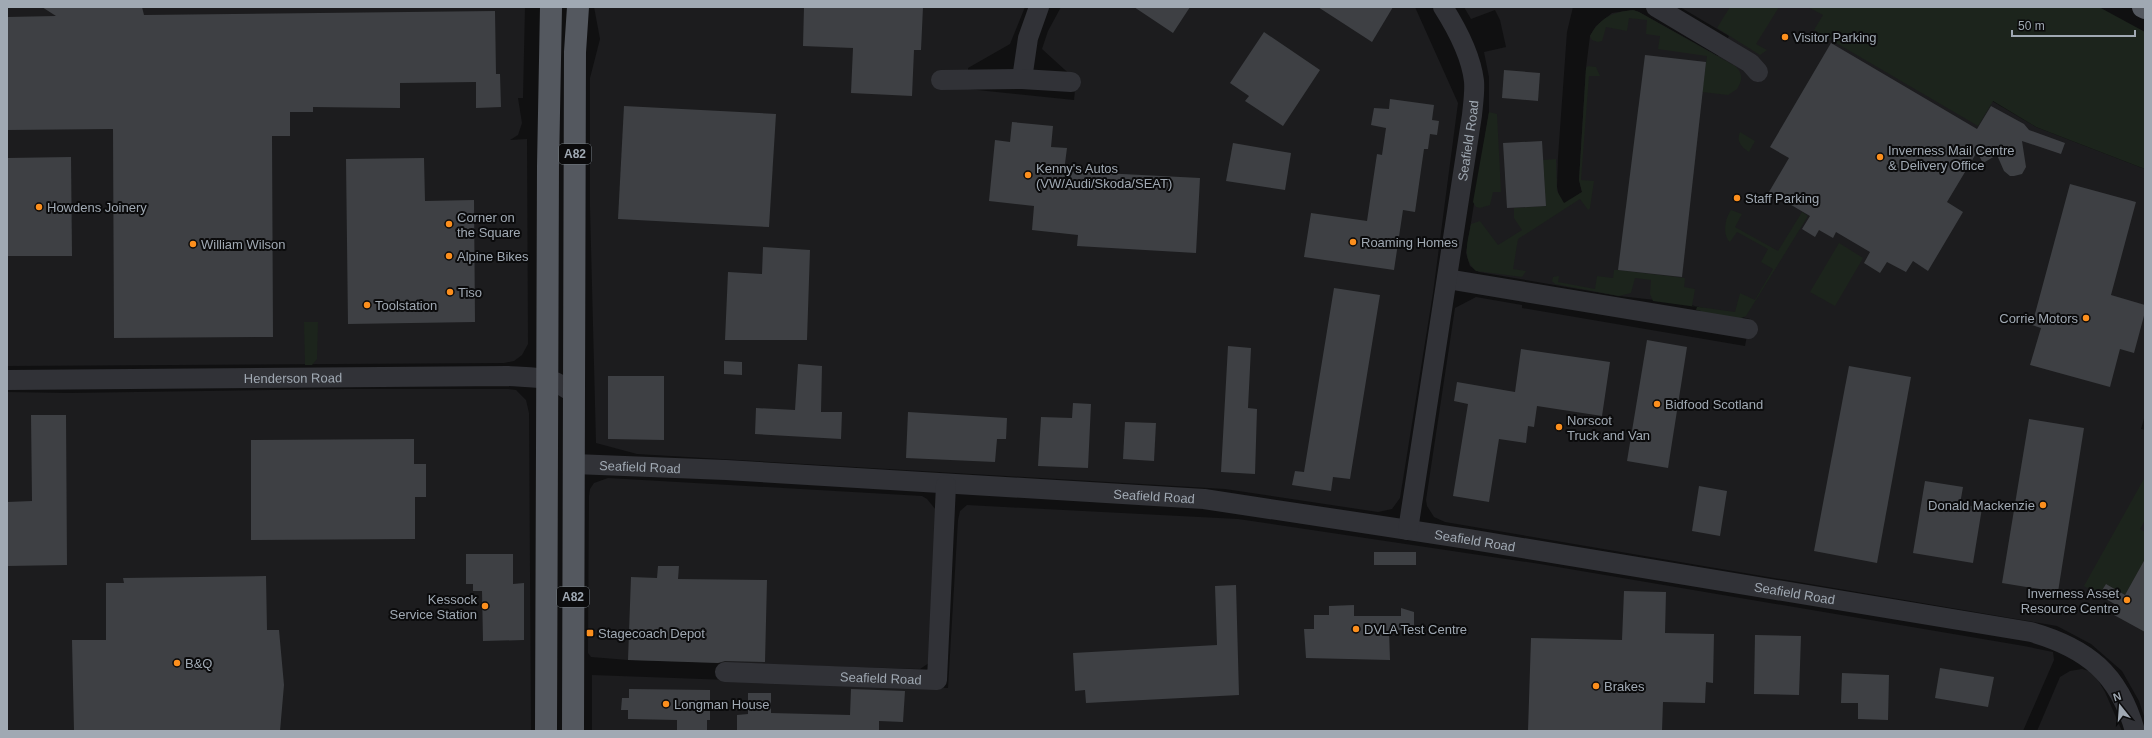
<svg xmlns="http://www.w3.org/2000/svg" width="2152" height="738" font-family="Arial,sans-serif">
<rect width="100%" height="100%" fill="#101011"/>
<!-- built -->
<g fill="#1c1c1e">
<path d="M7,7H525L523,98H518L522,123L518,135L510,140L527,139L528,344L522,355L514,361L504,363L7,366Z"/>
<path d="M594,7H1025L1010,44L968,68V89L1074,100L1076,80L1042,49L1048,31L1061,7H1415L1458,103L1433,293L1400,498L1392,509L1378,512L1225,489L637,454L596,443L590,207V78L600,39Z"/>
<path d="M1464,7H1573L1567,32L1558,157L1557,187L1559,196L1564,204L1582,192L1579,180L1586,68L1590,36L1596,26L1612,13L1633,10L1639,12L1718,56L1729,36L1680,7H1833L2036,127L2145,169V415L2141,429L2145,430V719L2139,701L2122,671L2091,644L2057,626L1445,522L1434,517L1427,506L1426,500L1455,308L1476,297L1522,305V308L1745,346L1750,319L1682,303L1619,296L1479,272L1470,266L1466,253L1489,112V77L1484,52L1506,47L1500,20L1495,10L1471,19Z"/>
<path d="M347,389H508L516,390L526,400L529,413L531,731H7V392L68,393Z"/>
<path d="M608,478L922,496L927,499L936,510L929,663L920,669L628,660L591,657L588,653L589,496L590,489L594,483Z"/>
<path d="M967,505L1238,519L1540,564L2024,646L2053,652L2054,660L2023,731H592V675L948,688L958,520L960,511Z"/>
<path d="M2082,669L2093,672L2105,692L2122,731H2037L2060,677L2070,671Z"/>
</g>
<!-- green -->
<g fill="#1c241c">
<path d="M1730,7H1779L1756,44L1767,50L1760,55L1717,28Z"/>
<path d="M1808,7H2099L2145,32V169L2036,127L1993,101L1978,126L1814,30L1823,15Z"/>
<path d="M1633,10L1639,12L1735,66C1743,73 1743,80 1737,89L1728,95L1702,92L1707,56L1658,49L1660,36L1646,34L1647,20L1629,18L1627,31L1606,27L1602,41L1598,42L1592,40L1590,36C1600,18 1612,12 1633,10Z"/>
<path d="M1588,66L1596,67L1600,76H1589L1581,180L1594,181L1590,208L1588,210L1580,199L1518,239L1513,269L1526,271L1522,277L1476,271C1461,258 1468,241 1471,224L1480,221L1498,245L1522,230L1514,218V208L1546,206L1543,160L1556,159L1557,191L1564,203L1582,192L1579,180L1586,68Z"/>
<path d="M1489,112L1497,114L1501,192H1493L1490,205L1480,208L1476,207L1473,202Z"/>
<path d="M1740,132L1755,141L1749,152C1741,147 1736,141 1740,132Z"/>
<path d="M1731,210L1742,214L1735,227L1778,251L1802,212L1808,216L1746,316L1739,319L1700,313L1701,311L1696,310L1697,307L1653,301L1650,294L1651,280L1635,278L1631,293L1619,296L1555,284L1552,281L1553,277L1559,276L1558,282L1595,289L1597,276L1613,278L1614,270H1618L1685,278L1684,287L1695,289L1692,306L1735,312L1740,293L1755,300L1773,269L1761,262L1768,249L1737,232L1730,242C1722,235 1725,218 1731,210Z"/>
<path d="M1839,243L1863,258L1835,306L1810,292Z"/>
<path d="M304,322H318L317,359L312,365H305Z"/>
<path d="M2145,477V520L2140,529L2145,532V559L2125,595L2106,584L2099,595L2084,586Z"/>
</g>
<!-- building -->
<g fill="#3e4044">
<path d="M42,7H142L144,15L495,11L496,74H500L501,107L476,108V82L400,83V108L313,107V112H290V136H272L273,337L114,338L113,129L7,130V17L56,16Z"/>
<path d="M804,7H923L921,50H914L912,96L851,93L853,48L803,46Z"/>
<path d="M1134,7H1190L1173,33Z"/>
<path d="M1318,7H1393L1372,42Z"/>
<path d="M1264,32L1320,70L1283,126L1245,101L1249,96L1230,83Z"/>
<path d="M1831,43L1977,129L1991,106L2024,124L2029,130L2065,143L2061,154L2022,141L2026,167L2022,174L2014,176H2010L2004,171L1997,155L1983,163L1977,152L1947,202L1963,212L1928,271L1913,261L1906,272L1887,262L1880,273L1864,263L1870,252L1836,232L1833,238L1819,230L1815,237L1802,229L1810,216L1769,192L1789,158L1770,147Z"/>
<path d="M1645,55L1706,62L1682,277L1618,270Z"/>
<path d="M1504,70L1540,73L1538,101L1502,98Z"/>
<path d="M1390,99L1434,105L1432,120L1439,121L1437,135L1430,134L1428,149H1424L1415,212L1403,210L1394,270L1304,257L1311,213L1367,221L1377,154L1382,155L1386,128L1371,125L1374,108L1389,109Z"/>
<path d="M624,106L776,114L769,227L618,219Z"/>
<path d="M1012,122L1053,126L1051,147L1067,148L1064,171L1200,178L1196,253L1077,246L1078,235L1032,230L1034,206L989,201L995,140L1010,142Z"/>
<path d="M1542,141L1546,206L1507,208L1503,143Z"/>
<path d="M1233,143L1291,153L1285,190L1226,181Z"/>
<path d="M71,157L72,256H7V158Z"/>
<path d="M424,158L425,201L474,200L475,322L348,324L346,159Z"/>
<path d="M2070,184L2136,202L2111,295L2145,305V312L2134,353L2120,349L2110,387L2030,365L2041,328L2032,325Z"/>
<path d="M763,247L810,250L807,340H725L728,272L762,274Z"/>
<path d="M1334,288L1380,295L1350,479L1333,477L1331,491L1292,485L1295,471L1304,472Z"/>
<path d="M1647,340L1687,347L1668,468L1627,461Z"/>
<path d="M1228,346L1251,348L1248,408L1257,409L1255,474L1221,472Z"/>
<path d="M1521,349L1610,362L1602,416L1537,406L1534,427L1528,426L1526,443L1499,439L1489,502L1453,496L1468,404L1454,401L1457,382L1515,392Z"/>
<path d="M724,361L742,362V375L724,374Z"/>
<path d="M798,364L822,366L821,412H842L841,439L755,434L756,408L795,410Z"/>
<path d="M1849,366L1911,377L1877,563L1814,551Z"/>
<path d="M608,376H664V440L608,439Z"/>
<path d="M1073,403L1091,404L1088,468L1038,466L1041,417L1072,418Z"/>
<path d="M908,412L1007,418L1006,439H997L995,462L906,458Z"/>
<path d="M31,415H66L67,565L7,566V502L32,501Z"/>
<path d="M2029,419L2084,428L2058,592L2002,583Z"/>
<path d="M1125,422L1156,423L1154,461L1123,459Z"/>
<path d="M414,439V464H426V497H415V539L251,540V440Z"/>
<path d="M1925,481L1963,487L1960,504L1982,508L1973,563L1913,553Z"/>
<path d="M1699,486L1727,491L1720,536L1692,531Z"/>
<rect x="1374" y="552" width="42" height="13"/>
<path d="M466,554H513V584L524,583V640L483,641L482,591H473V584H466Z"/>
<path d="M2145,559V632L2114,615L2118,606L2099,595L2106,584L2125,595Z"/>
<path d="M658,566H679L678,579L767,580L765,662L725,661L718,663L628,660L631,577L657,578Z"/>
<path d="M266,576L267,630H279L284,685L280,731H74L72,640H106V583H124L123,578Z"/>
<path d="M1236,585L1239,695L1086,703L1085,690L1075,691L1073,653L1217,645L1215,586Z"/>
<path d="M1624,591L1666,592L1665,633L1714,634L1713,683L1706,682L1705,703L1663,702L1662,731H1528L1531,638L1622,640Z"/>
<path d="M1354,605V616H1401V608L1414,612V625H1408V630H1389L1390,660L1306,658L1304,629H1314V615H1329V606Z"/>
<path d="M1755,635L1801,636L1799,695L1754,694Z"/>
<path d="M1940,668L1994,677L1988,707L1935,698Z"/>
<path d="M1842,673L1889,675L1888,720L1858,719V703H1841Z"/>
<path d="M629,689L710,690V720H707V731H677V720L628,719V710H621L622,698H629Z"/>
<path d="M851,689L905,691L903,722L879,721V731H737V715L748,714V693H771V713L850,715Z"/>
</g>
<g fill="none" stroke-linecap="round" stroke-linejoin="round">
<!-- minor -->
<g stroke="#313237" stroke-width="20">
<path d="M1656,7L1750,63L1758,72"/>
<path d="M1022,79L1028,38L1039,7"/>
<path d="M941,80L1022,79L1071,82"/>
<path d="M1447,279L1748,329"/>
<path id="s1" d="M7,380L508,376C536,378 551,375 574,394"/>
<path id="s2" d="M574,464L726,470L1204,499L1468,539L2031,632C2087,648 2119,674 2135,731"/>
<path id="s3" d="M1408,530L1472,115C1473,104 1475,92 1474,81C1471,55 1457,29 1443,7"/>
<path id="s4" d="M725,672L937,680L946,485"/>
</g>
<!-- trunk -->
<g stroke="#54585f" stroke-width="22">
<path d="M2143,7L2145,8"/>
<path d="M546,731L548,166L551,7"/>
<path d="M573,731L575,52L578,7"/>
</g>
</g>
<!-- markers -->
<g fill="#fc8f1d" stroke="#0b0b0c" stroke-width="1.5">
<circle cx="1785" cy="37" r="4"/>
<circle cx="1880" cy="157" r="4"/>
<circle cx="1028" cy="175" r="4"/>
<circle cx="1737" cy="198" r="4"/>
<circle cx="39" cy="207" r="4"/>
<circle cx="449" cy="224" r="4"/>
<circle cx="1353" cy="242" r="4"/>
<circle cx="193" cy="244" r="4"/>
<circle cx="449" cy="256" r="4"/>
<circle cx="450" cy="292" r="4"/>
<circle cx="367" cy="305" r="4"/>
<circle cx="2086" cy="318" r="4"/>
<circle cx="1657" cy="404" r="4"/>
<circle cx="1559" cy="427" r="4"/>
<circle cx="2043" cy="505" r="4"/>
<circle cx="2127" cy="600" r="4"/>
<circle cx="485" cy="606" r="4"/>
<circle cx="1356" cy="629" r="4"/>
<rect x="586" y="629" width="8" height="8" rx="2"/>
<circle cx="177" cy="663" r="4"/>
<circle cx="1596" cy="686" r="4"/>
<circle cx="666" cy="704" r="4"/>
</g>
<g text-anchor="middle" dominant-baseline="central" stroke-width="4" stroke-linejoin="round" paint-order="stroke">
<!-- shield labels -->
<g fill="#0b0b0c" stroke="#737a81" stroke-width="1">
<rect x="559" y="144" width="32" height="20" rx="3"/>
<rect x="557" y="587" width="32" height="20" rx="3"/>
</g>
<g font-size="12" font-weight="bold" fill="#a0a9b3">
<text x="575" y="154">A82</text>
<text x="573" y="597">A82</text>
</g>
<!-- poi labels -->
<g font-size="13" fill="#a0a9b3" stroke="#0b0b0c" text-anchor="start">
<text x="1793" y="37">Visitor Parking</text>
<text x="1888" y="150">Inverness Mail Centre<tspan x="1888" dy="15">&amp; Delivery Office</tspan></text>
<text x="1036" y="168">Kenny's Autos<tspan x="1036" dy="15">(VW/Audi/Skoda/SEAT)</tspan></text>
<text x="1745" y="198">Staff Parking</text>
<text x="47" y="207">Howdens Joinery</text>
<text x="457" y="217">Corner on<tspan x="457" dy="15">the Square</tspan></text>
<text x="1361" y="242">Roaming Homes</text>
<text x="201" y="244">William Wilson</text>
<text x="457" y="256">Alpine Bikes</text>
<text x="458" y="292">Tiso</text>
<text x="375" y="305">Toolstation</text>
<text x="2078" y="318" text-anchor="end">Corrie Motors</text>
<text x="1665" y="404">Bidfood Scotland</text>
<text x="1567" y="420">Norscot<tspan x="1567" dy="15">Truck and Van</tspan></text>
<text x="2035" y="505" text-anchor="end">Donald Mackenzie</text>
<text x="2119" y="593" text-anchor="end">Inverness Asset<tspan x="2119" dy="15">Resource Centre</tspan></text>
<text x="477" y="599" text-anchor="end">Kessock<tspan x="477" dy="15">Service Station</tspan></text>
<text x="1364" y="629">DVLA Test Centre</text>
<text x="598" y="633">Stagecoach Depot</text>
<text x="185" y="663">B&amp;Q</text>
<text x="1604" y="686">Brakes</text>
<text x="674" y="704">Longman House</text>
</g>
<!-- street labels -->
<g font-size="13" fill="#a0a9b3" stroke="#0b0b0c">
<text stroke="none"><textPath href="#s3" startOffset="394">Seafield Road</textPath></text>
<text stroke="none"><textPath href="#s1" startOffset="286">Henderson Road</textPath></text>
<text stroke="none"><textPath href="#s2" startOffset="66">Seafield Road</textPath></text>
<text stroke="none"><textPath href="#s2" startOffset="581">Seafield Road</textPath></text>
<text stroke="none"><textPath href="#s2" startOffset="905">Seafield Road</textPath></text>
<text stroke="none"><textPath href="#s2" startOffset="1229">Seafield Road</textPath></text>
<text stroke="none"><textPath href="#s4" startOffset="156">Seafield Road</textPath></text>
</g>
</g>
<!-- border -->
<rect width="2152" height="738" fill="none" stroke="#a0a9b3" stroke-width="16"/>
<!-- north arrow -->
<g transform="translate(2120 706) rotate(343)" stroke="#0b0b0c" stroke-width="3" paint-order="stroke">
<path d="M0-3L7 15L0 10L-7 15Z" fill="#a0a9b3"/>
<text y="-6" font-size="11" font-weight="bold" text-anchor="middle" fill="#a0a9b3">N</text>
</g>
<!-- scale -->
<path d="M2012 30v6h123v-6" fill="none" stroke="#a0a9b3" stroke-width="2"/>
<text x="2018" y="30" font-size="12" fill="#a0a9b3" stroke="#0b0b0c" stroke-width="3" paint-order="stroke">50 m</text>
</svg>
